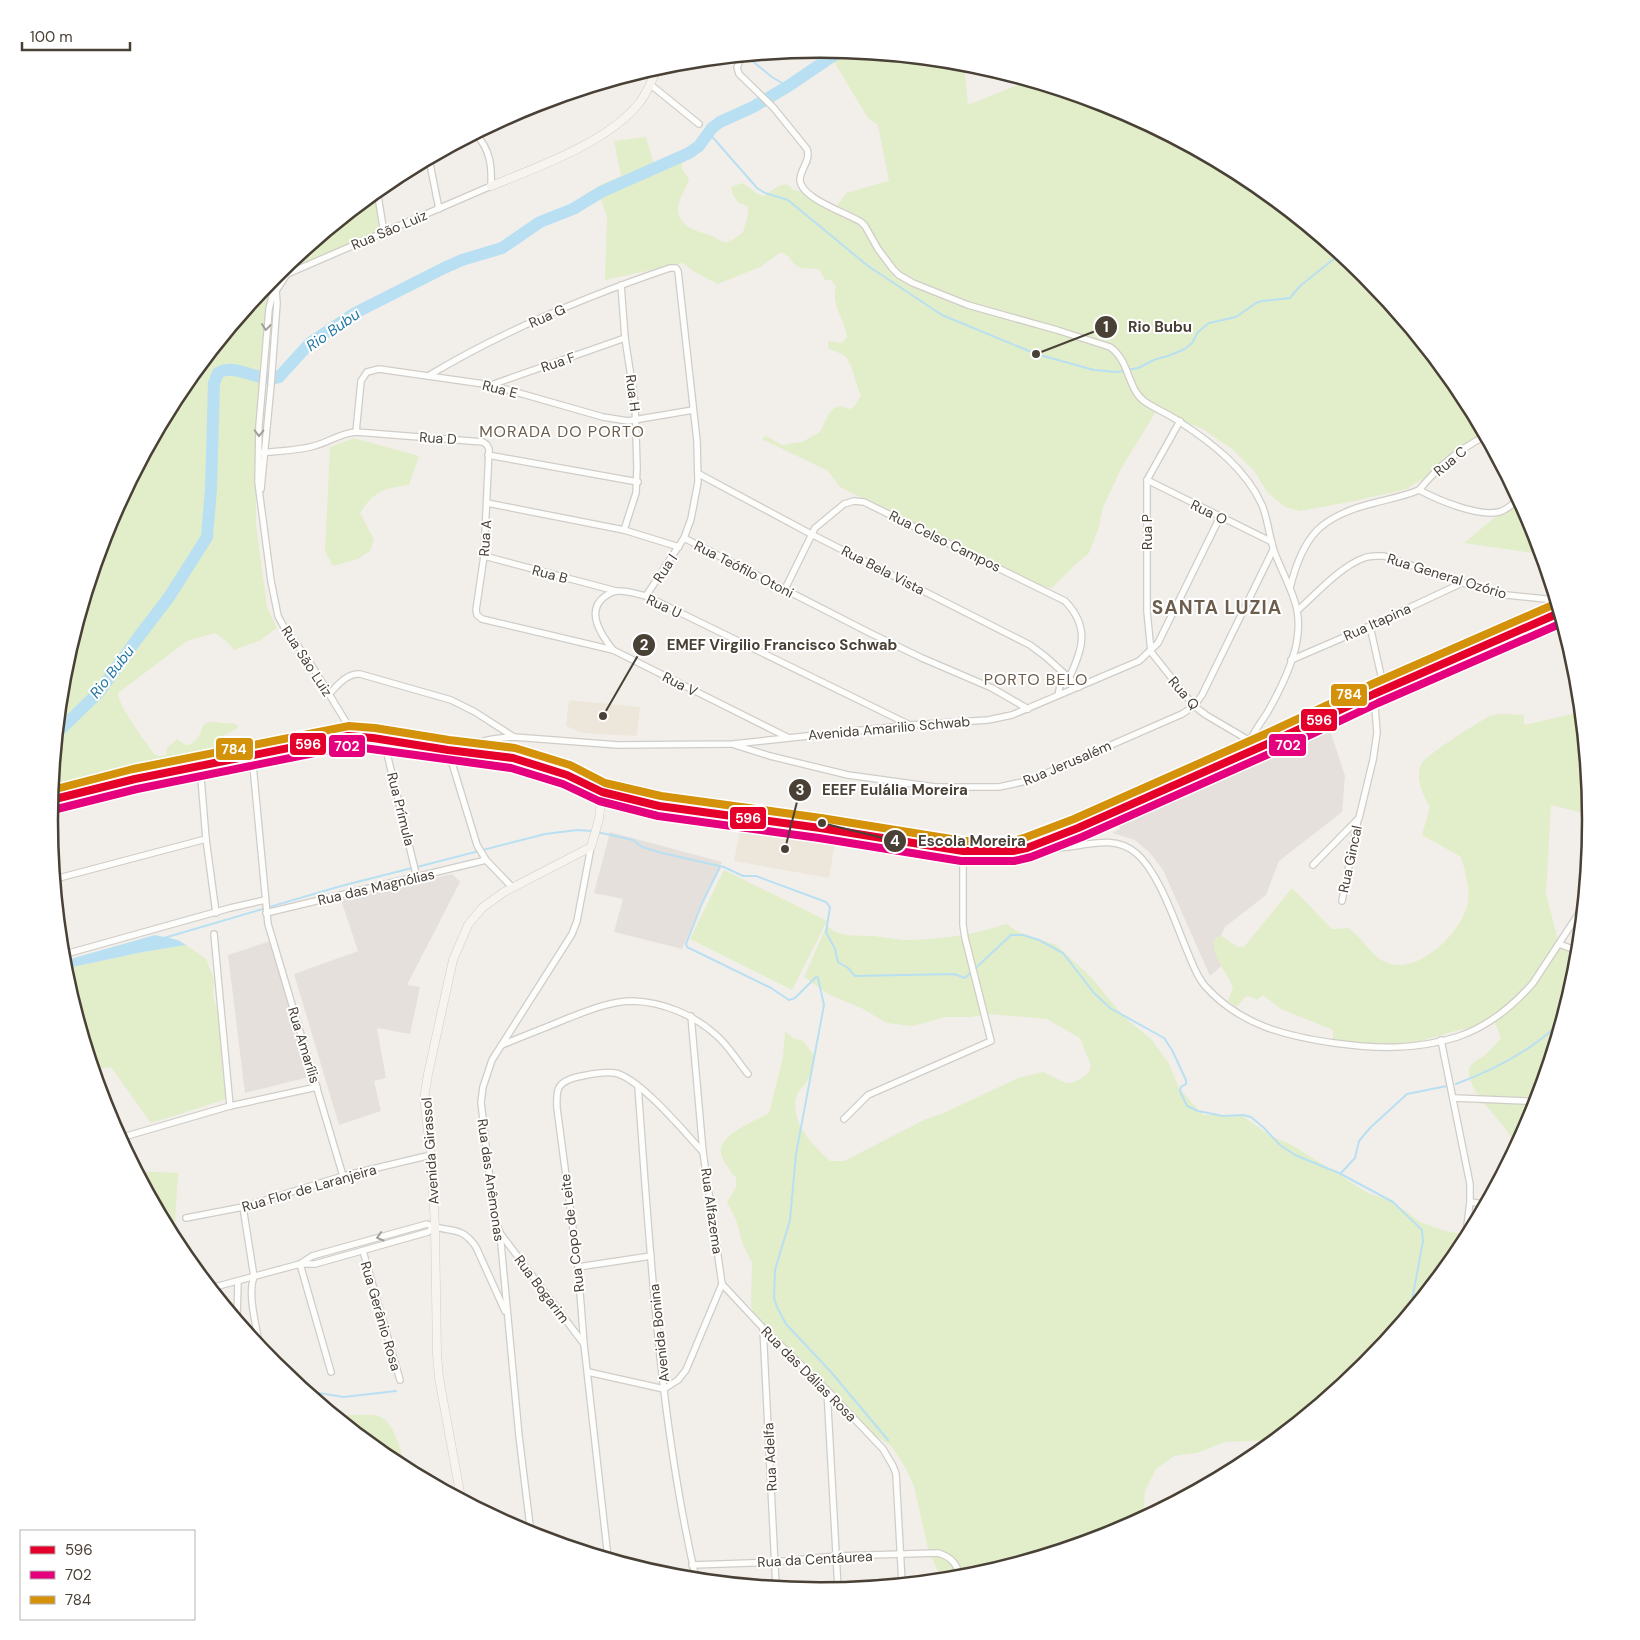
<svg xmlns="http://www.w3.org/2000/svg" width="1640" height="1640" font-family="'DM Sans',sans-serif">
<rect width="100%" height="100%" fill="#f2efeb"/>
<!-- industrial -->
<g fill="#e5e0dc">
<path d="M1328,724L1345,776L1342,812L1279,861L1266,895L1225,927L1222,933L1220,942L1225,963L1210,976L1163,870L1150,853L1135,840L1112,833L1120,829L1116,822Z"/>
<path d="M610,832L722,862L682,949L614,932L623,899L594,893Z"/>
<path d="M452,874L460,882L407,985L420,987L410,1034L377,1028L386,1078L374,1081L381,1111L339,1125L294,974L358,951L341,900Z"/>
<path d="M270,941L309,1077L245,1093L228,955Z"/>
</g>
<!-- education -->
<g fill="#ede6da">
<path d="M569,700L640,707L637,736L583,733L566,726Z"/>
<path d="M742,820L836,837L829,878L734,861Z"/>
</g>
<!-- green -->
<g fill="#e2edc9">
<path d="M845,51L918,58L928,66L939,60L964,63L968,105L1027,81L1115,108L1249,179L1366,275L1461,392L1486,437L1407,489L1354,501L1300,511L1285,507L1267,492L1255,472L1232,449L1203,429L1157,410L1122,467L1103,507L1098,530L1089,553L1076,564L1052,588L1042,586L840,487L828,471L762,439L766,436L782,445L802,442L820,432L828,415L834,408L840,406L850,409L854,407L861,395C855,385 852,359 843,355C838,352 833,351 828,348V341L842,343L847,337C845,320 830,303 836,287L831,280H825L819,269L800,268L793,263L789,257L781,252L760,267L718,284L693,271L683,263L605,280L607,216L596,187L621,176L614,141L646,137L654,164L703,148L683,163L681,167L689,179C686,190 677,200 678,212C681,229 699,231 712,236C717,238 721,242 726,242C732,241 738,236 743,232L748,215V206L739,203L734,197L731,187L742,183C750,187 755,194 764,196C772,191 786,177 793,190L800,191L816,201L834,210L846,193L889,181L878,125L868,118L831,57Z"/>
<path d="M375,192L379,231L290,272L268,305L266,312L256,428V525L267,607L277,628L259,641L234,650L227,642L215,633L187,641L118,693C118,706 146,742 154,754L159,756L166,755L167,748L177,739L186,745C198,744 200,733 204,724C215,719 223,725 234,723L238,726V728L222,736L219,746V752L217,755L51,794L64,669L108,525L179,391L275,274Z"/>
<path d="M354,438L419,456L409,485C385,488 374,491 360,513L374,540L370,551L358,559L333,566L325,551L330,447Z"/>
<path d="M1521,504L1533,525L1542,557L1532,553L1464,543L1494,518Z"/>
<path d="M1581,712L1591,815L1551,805L1546,893L1558,941L1561,944L1578,954L1576,971L1532,1115L1516,1145C1511,1138 1507,1130 1501,1123C1492,1112 1462,1081 1470,1067C1473,1061 1480,1059 1485,1055C1491,1050 1496,1044 1501,1038L1492,1015L1479,1027L1459,1030L1420,1041L1378,1046L1333,1042V1031L1331,1029L1281,1009L1263,995L1257,1000L1248,996L1244,998L1237,1007L1228,1001L1233,987C1228,973 1207,952 1216,937L1221,936L1238,947H1244L1292,888L1332,929L1348,928C1363,938 1371,957 1388,963C1419,975 1463,931 1468,902C1470,887 1465,871 1461,857L1422,835L1430,807C1423,795 1414,776 1422,763C1425,756 1485,717 1493,715C1502,713 1515,715 1524,715V725Z"/>
<path d="M724,870L827,921L792,990L690,939Z"/>
<path d="M1006,924L1019,932L1056,945L1091,977L1124,1017L1152,1040L1168,1062L1179,1088L1203,1115H1241L1271,1136L1292,1145L1368,1193L1386,1199L1406,1211L1420,1222L1445,1231L1464,1234V1243L1365,1366L1274,1440L1224,1442L1197,1453L1174,1456L1156,1469L1145,1491L1144,1506L1147,1516L1115,1533L970,1576L944,1579L938,1572L928,1549L914,1486L904,1465L891,1446L875,1435L844,1408L760,1327L751,1306L752,1263L743,1245L736,1220L727,1202L736,1187V1177L734,1176C730,1170 724,1163 722,1157C713,1136 755,1121 769,1113L783,1057L785,1031L793,1038L803,1041L815,1056C813,1063 812,1072 809,1078C805,1086 798,1089 796,1098C791,1124 813,1145 830,1161H844L926,1119L944,1113L1018,1078L1043,1072L1066,1083L1075,1082L1088,1074L1091,1066L1080,1038L1047,1019L988,1014L971,1017H945L913,1026L887,1023L863,1009L828,994L804,977L827,925C838,938 857,935 873,936C883,937 893,939 904,940C938,940 973,935 1006,924Z"/>
<path d="M186,945L206,959L214,980L213,995L219,1018L222,1066L227,1099L151,1123L111,1067L99,1069L96,1076L63,969L143,952Z"/>
<path d="M137,1171L178,1173L174,1239Z"/>
<path d="M334,1414C347,1416 361,1414 374,1415C394,1416 401,1453 406,1469L391,1461Z"/>
</g>
<!-- water -->
<path fill="#b9e0f2" d="M155,935L178,940L186,945L143,952L63,969V961Z"/>
<g fill="none" stroke-linecap="round" stroke-linejoin="round">
<!-- stream -->
<g stroke="#b9e0f2" stroke-width="2">
<path d="M746,56L772,77L787,86"/>
<path d="M709,133L757,188L765,193L788,200L868,266L942,315L1036,354L1094,370L1117,372L1138,368L1156,359L1168,356L1185,349L1192,343L1198,332L1209,323L1236,317L1256,303L1262,301L1290,298L1300,286L1340,254"/>
<path d="M597,832L633,840L642,847L662,853L724,867L743,876H756L826,902L830,907L826,932L835,949L838,962L848,968L855,976L954,974L965,978L1011,935H1023L1039,940L1063,953L1094,993L1110,1008L1164,1038L1172,1050L1186,1080V1084L1181,1087L1180,1091L1187,1106L1198,1111L1223,1116L1243,1115L1251,1117L1264,1128L1280,1145L1295,1155L1339,1173L1393,1202L1422,1230L1423,1241L1410,1311"/>
<path d="M417,867L545,834L577,830L592,831"/>
<path d="M720,867L703,901L686,944L687,947L771,988L789,1000L795,998L816,977L818,978L824,1005L796,1154L790,1220L775,1270L774,1298L777,1307L786,1324L831,1372L888,1440"/>
<path d="M164,938L341,886L412,868"/>
<path d="M1456,1084C1494,1070 1532,1050 1561,1022"/>
<path d="M1340,1174L1355,1158L1359,1141L1370,1128L1407,1094L1447,1086"/>
<path d="M306,1391L344,1397L396,1391"/>
</g>
<!-- river -->
<path stroke="#b9e0f2" stroke-width="12" d="M57,733L99,692L137,639L169,597L207,537L211,489L214,383L218,373C236,362 260,384 279,377L310,343L355,313L444,268L462,260L502,248L540,222L573,209L601,192L689,153L699,146L712,128L720,122L753,107L790,85L840,51"/>
<defs>
<g id="street">
<path d="M742,56L737,67L739,74L773,107L807,149C811,160 801,168 800,179C799,198 847,213 861,222L865,226L878,249L893,269L899,275L913,283L968,305L1057,330L1110,347C1130,361 1127,388 1144,401C1155,409 1169,414 1180,422C1212,443 1246,469 1262,505C1269,522 1269,540 1276,556C1291,593 1305,609 1295,650C1289,672 1278,694 1267,713C1262,721 1255,730 1251,739C1250,743 1251,746 1252,750"/>
<path d="M920,59L924,62L932,60"/>
<path d="M651,85L699,124"/>
<path d="M429,159L439,209"/>
<path d="M377,190L384,233"/>
<path d="M279,271L287,274"/>
<path d="M621,285L625,338L635,403L637,467L636,493L624,530"/>
<path d="M428,376C503,331 587,296 670,268H676L678,271L697,441L698,482L691,519L684,538L646,596"/>
<path d="M491,385L625,338"/>
<path d="M1180,421L1147,480V611L1151,652L1194,706L1206,715L1250,741"/>
<path d="M356,432L361,381L367,372L379,369L491,385L603,417L628,421L693,410"/>
<path d="M259,453C277,451 297,451 314,446C329,442 341,433 356,432L483,442L487,445L489,449L484,556L476,610L477,615L482,619L613,650L787,737"/>
<path d="M488,455L638,482"/>
<path d="M699,474L811,534L1030,645L1046,657L1079,687"/>
<path d="M1147,480L1272,542"/>
<path d="M261,489L271,385L277,303L276,290"/>
<path d="M1419,490C1439,466 1457,451 1485,436"/>
<path d="M487,503L624,530L679,547"/>
<path d="M684,538L870,633L922,658L992,688L1028,709"/>
<path d="M484,556L616,591"/>
<path d="M1290,588C1303,535 1321,516 1374,503C1389,499 1405,496 1419,490C1438,500 1478,517 1499,512C1507,510 1513,504 1518,499"/>
<path d="M784,591L815,528L844,504L854,501L864,502L1065,601C1090,627 1083,649 1069,678"/>
<path d="M1298,610C1316,594 1341,566 1364,558C1370,555 1377,556 1384,556L1496,594L1555,600"/>
<path d="M1370,626L1384,689"/>
<path d="M613,650C602,636 585,612 604,597C608,594 614,591 619,591C628,591 637,594 646,596L910,725"/>
<path d="M1291,660L1370,626L1462,583"/>
<path d="M329,694C338,685 347,673 360,674L451,700L475,712L514,737"/>
<path d="M1058,695L1063,673"/>
<path d="M348,736V726L346,722L309,661L285,629L278,616L271,581L258,482L259,426L269,309L272,297L287,274L491,186C492,165 490,150 476,134"/>
<path d="M384,741L417,878"/>
<path d="M735,745L770,756L848,775L935,787H999L1031,780L1182,714L1194,706L1202,695L1273,550"/>
<path d="M448,750L477,845L486,860L512,887"/>
<path d="M465,752C480,739 495,738 514,737L618,745L733,744L910,725L988,720L1012,715L1139,661L1158,643L1220,517"/>
<path d="M252,755L268,924L343,1176"/>
<path d="M200,766L206,839L216,913"/>
<path d="M1037,845C1042,846 1047,848 1052,848C1080,849 1111,832 1136,853C1159,872 1176,925 1188,953C1193,965 1197,977 1205,986C1240,1025 1285,1036 1334,1043C1377,1049 1415,1050 1457,1037C1487,1027 1513,1006 1533,983L1583,907"/>
<path d="M1313,865L1359,818L1373,760L1377,733L1374,694"/>
<path d="M55,879L206,839"/>
<path d="M1342,901L1358,820"/>
<path d="M266,913L486,860"/>
<path d="M214,934L230,1106"/>
<path d="M1559,944L1578,951"/>
<path d="M62,955L230,908L265,900"/>
<path d="M1441,1040L1470,1184V1202L1465,1241"/>
<path d="M502,1045C523,1036 545,1028 566,1019C587,1011 610,1001 633,1001C663,1002 694,1015 716,1035C729,1046 737,1061 748,1074"/>
<path d="M638,1086C650,1250 659,1418 696,1579"/>
<path d="M1454,1098L1526,1101L1536,1104"/>
<path d="M844,1119L868,1095L991,1041L965,938L963,925V851"/>
<path d="M120,1138L230,1106L317,1087"/>
<path d="M1470,1202L1485,1204"/>
<path d="M243,1207L254,1277C247,1294 257,1329 260,1348"/>
<path d="M186,1218L243,1207L343,1176L431,1155"/>
<path d="M500,1233L584,1344"/>
<path d="M363,1251L400,1380"/>
<path d="M300,1264H315L428,1232L435,1227"/>
<path d="M300,1264L331,1372"/>
<path d="M578,1267L651,1256"/>
<path d="M722,1284L763,1328L827,1390L883,1449L893,1466L896,1474L902,1583"/>
<path d="M211,1288L300,1264L312,1256L427,1224C450,1234 460,1224 476,1247L505,1311"/>
<path d="M237,1319L238,1281"/>
<path d="M763,1328L776,1587"/>
<path d="M588,1372L664,1389L678,1380L686,1370L722,1284L703,1152L691,1016"/>
<path d="M827,1390L838,1589"/>
<path d="M531,1534L519,1436L500,1233L494,1216L481,1102L483,1087L492,1060L572,934L577,921L591,847"/>
<path d="M608,1558L584,1344L578,1267L557,1108C556,1089 557,1082 577,1077C588,1075 603,1071 615,1073C640,1078 685,1133 703,1152"/>
<path d="M692,1565L775,1562L835,1556L938,1553C952,1557 956,1564 961,1577"/>
</g>
<g id="secondary">
<path d="M491,186C538,167 609,142 640,102C648,91 653,79 657,67"/>
<path d="M461,1498L439,1378L437,1354L435,1227L431,1155L424,1099L428,1074L453,960L468,925L482,908L504,892L591,847L599,819L602,792"/>
</g>
<path id="primary" d="M51,800L135,779L348,736L373,738L448,750L513,758L567,775L602,792L659,806L820,828L963,851L1000,852L1013,851L1027,848L1078,828L1276,740L1374,694L1559,613"/>
</defs>
<!-- street casing -->
<use href="#street" stroke="#d0cdc8" stroke-width="8"/>
<!-- secondary casing -->
<use href="#secondary" stroke="#d3cdc2" stroke-width="9"/>
<!-- primary casing -->
<use href="#primary" stroke="#d5cab7" stroke-width="11"/>
<!-- street -->
<use href="#street" stroke="#fdfdfc" stroke-width="5.5"/>
<!-- secondary -->
<use href="#secondary" stroke="#f7f4ef" stroke-width="8"/>
<!-- primary -->
<use href="#primary" stroke="#f1ece4" stroke-width="9"/>
<defs>
<path id="bus-1" d="M51,800L135,779L348,736L373,738L448,750L513,758L567,775L602,792L659,806L820,828L963,851H1013L1027,848L1078,828L1276,740L1374,694L1559,613"/>
<path id="bus-2" d="M53,810L137,789L349,746L511,768L563,784L599,801L658,816L819,838L961,861H1014L1031,857L1082,837L1280,749L1378,703L1562,623"/>
<path id="bus-3" d="M52,790L133,769L349,726L375,728L449,740L515,748L570,765L605,783L661,796L821,818L964,841H1012L1024,838L1074,819L1272,731L1370,685L1555,604"/>
</defs>
<!-- bus-1 casing -->
<use href="#bus-1" stroke="#fff" stroke-width="11"/>
<!-- bus-2 casing -->
<use href="#bus-2" stroke="#fff" stroke-width="11"/>
<!-- bus-3 casing -->
<use href="#bus-3" stroke="#fff" stroke-width="11"/>
<!-- bus-1 -->
<use href="#bus-1" stroke="#e4002b" stroke-width="8"/>
<!-- bus-2 -->
<use href="#bus-2" stroke="#e5007d" stroke-width="8"/>
<!-- bus-3 -->
<use href="#bus-3" stroke="#d4920b" stroke-width="8"/>
</g>
<!-- one-way arrows -->
<defs><path id="oneway-chevron" d="M-2-3.5L2.5 0L-2 3.5" fill="none" stroke-width="1.6" stroke-linecap="round" stroke-linejoin="round" transform="scale(1.25)"/></defs>
<g stroke="#a39e99">
<use href="#oneway-chevron" transform="translate(266 327) rotate(97)"/>
<use href="#oneway-chevron" transform="translate(259 433) rotate(91)"/>
<use href="#oneway-chevron" transform="translate(380 1237) rotate(164)"/>
</g>
<g text-anchor="middle" dominant-baseline="central" stroke-width="4" stroke-linejoin="round" paint-order="stroke">
<!-- street labels -->
<g font-size="14" fill="#494036" stroke="#fff">
<text transform="translate(389 230) rotate(-23)">Rua São Luiz</text>
<text transform="translate(547 316) rotate(-24)">Rua G</text>
<text transform="translate(558 362) rotate(-19)">Rua F</text>
<text transform="translate(500 389) rotate(14)">Rua E</text>
<text transform="translate(633 393) rotate(83)">Rua H</text>
<text transform="translate(438 438) rotate(4)">Rua D</text>
<text transform="translate(1450 461) rotate(-40)">Rua C</text>
<text transform="translate(1209 512) rotate(26)">Rua O</text>
<text transform="translate(1147 532) rotate(-90)">Rua P</text>
<text transform="translate(485 538) rotate(-86)">Rua A</text>
<text transform="translate(945 541) rotate(26)">Rua Celso Campos</text>
<text transform="translate(665 568) rotate(-56)">Rua I</text>
<text transform="translate(744 569) rotate(27)">Rua Teófilo Otoni</text>
<text transform="translate(883 570) rotate(27)">Rua Bela Vista</text>
<text transform="translate(550 574) rotate(15)">Rua B</text>
<text transform="translate(1447 576) rotate(17)">Rua General Ozório</text>
<text transform="translate(664 606) rotate(25)">Rua U</text>
<text transform="translate(1377 622) rotate(-24)">Rua Itapina</text>
<text transform="translate(307 661) rotate(57)">Rua São Luiz</text>
<text transform="translate(680 684) rotate(27)">Rua V</text>
<text transform="translate(1184 693) rotate(49)">Rua Q</text>
<text transform="translate(889 728) rotate(-5)">Avenida Amarilio Schwab</text>
<text transform="translate(1067 763) rotate(-23)">Rua Jerusalém</text>
<text transform="translate(401 809) rotate(76)">Rua Prímula</text>
<text transform="translate(1350 859) rotate(-78)">Rua Gincal</text>
<text transform="translate(376 887) rotate(-13)">Rua das Magnólias</text>
<text transform="translate(304 1045) rotate(73)">Rua Amarílis</text>
<text transform="translate(430 1151) rotate(-94)">Avenida Girassol</text>
<text transform="translate(491 1180) rotate(82)">Rua das Anêmonas</text>
<text transform="translate(309 1188) rotate(-16)">Rua Flor de Laranjeira</text>
<text transform="translate(712 1211) rotate(82)">Rua Alfazema</text>
<text transform="translate(572 1233) rotate(-97)">Rua Copo de Leite</text>
<text transform="translate(542 1289) rotate(53)">Rua Bogarim</text>
<text transform="translate(381 1316) rotate(74)">Rua Gerânio Rosa</text>
<text transform="translate(659 1333) rotate(-96)">Avenida Bonina</text>
<text transform="translate(809 1374) rotate(45)">Rua das Dálias Rosa</text>
<text transform="translate(770 1457) rotate(-93)">Rua Adelfa</text>
<text transform="translate(815 1559) rotate(-3)">Rua da Centáurea</text>
</g>
<!-- water labels -->
<g font-size="15" font-style="italic" fill="#2479a3" stroke="#fff">
<text transform="translate(333 330) rotate(-35)">Rio Bubu</text>
<text transform="translate(112 672) rotate(-52)">Rio Bubu</text>
</g>
<!-- quarter labels -->
<g font-size="16" letter-spacing="1" fill="#6c5d4c" stroke="#fff">
<text x="562" y="431">MORADA DO PORTO</text>
<text x="1036" y="679">PORTO BELO</text>
</g>
<!-- district labels -->
<g font-size="19" font-weight="bold" letter-spacing="1" fill="#6c5d4c" stroke="#fff">
<text x="1217" y="607">SANTA LUZIA</text>
</g>
</g>
<!-- crop -->
<path d="M0 0H1640V1640H0ZM58 820a762 762 0 1 1 1524 0a762 762 0 1 1-1524 0Z" fill="#fff" fill-rule="evenodd"/>
<path fill="none" stroke="#494036" stroke-width="2.5" d="M58 820a762 762 0 1 1 1524 0a762 762 0 1 1-1524 0Z"/>
<!-- callouts -->
<path fill="none" stroke="#494036" stroke-width="2" d="M1036 354L1106 327M603 716L644 645M785 849L800 790M822 823L895 841"/>
<g fill="#494036" stroke="#fff" stroke-width="2">
<circle cx="1036" cy="354" r="5"/>
<circle cx="603" cy="716" r="5"/>
<circle cx="785" cy="849" r="5"/>
<circle cx="822" cy="823" r="5"/>
<circle cx="1106" cy="327" r="12"/>
<circle cx="644" cy="645" r="12"/>
<circle cx="800" cy="790" r="12"/>
<circle cx="895" cy="841" r="12"/>
</g>
<g font-size="15" text-anchor="middle" font-weight="bold" fill="#fff">
<text x="1106" y="332">1</text>
<text x="644" y="650">2</text>
<text x="800" y="795">3</text>
<text x="895" y="846">4</text>
</g>
<g font-size="15" text-anchor="middle" font-weight="bold" fill="#494036" stroke="#fff" stroke-width="4" stroke-linejoin="round" paint-order="stroke">
<text x="1160" y="332">Rio Bubu</text>
<text x="782" y="650">EMEF Virgilio Francisco Schwab</text>
<text x="895" y="795">EEEF Eulália Moreira</text>
<text x="972" y="846">Escola Moreira</text>
</g>
<g stroke="#fff" stroke-width="2">
<rect x="1330" y="683" width="38" height="24" rx="5" fill="#d4920b"/>
<rect x="1300" y="708" width="38" height="24" rx="5" fill="#e4002b"/>
<rect x="289" y="732" width="38" height="24" rx="5" fill="#e4002b"/>
<rect x="1268" y="733" width="39" height="24" rx="5" fill="#e5007d"/>
<rect x="328" y="734" width="38" height="24" rx="5" fill="#e5007d"/>
<rect x="215" y="737" width="39" height="24" rx="5" fill="#d4920b"/>
<rect x="729" y="806" width="38" height="24" rx="5" fill="#e4002b"/>
</g>
<g font-size="14" text-anchor="middle" font-weight="bold" fill="#fff">
<text x="1349" y="699">784</text>
<text x="1319" y="725">596</text>
<text x="308" y="749">596</text>
<text x="1288" y="750">702</text>
<text x="347" y="751">702</text>
<text x="234" y="754">784</text>
<text x="748" y="823">596</text>
</g>
<!-- legend -->
<rect x="20" y="1530" width="175" height="90" fill="#ffffff" stroke="#b6b3af"/>
<rect x="30" y="1546" width="25" height="8" fill="#e4002b" stroke="#b6b3af"/>
<text x="65" y="1555" font-size="15" fill="#494036">596</text>
<rect x="30" y="1571" width="25" height="8" fill="#e5007d" stroke="#b6b3af"/>
<text x="65" y="1580" font-size="15" fill="#494036">702</text>
<rect x="30" y="1596" width="25" height="8" fill="#d4920b" stroke="#b6b3af"/>
<text x="65" y="1605" font-size="15" fill="#494036">784</text>
<!-- scale -->
<path d="M22 42v8h108v-8" fill="none" stroke="#494036" stroke-width="2.5"/>
<text x="30" y="42" font-size="15" fill="#494036" stroke="#ffffff" stroke-width="4" paint-order="stroke">100 m</text>
</svg>
